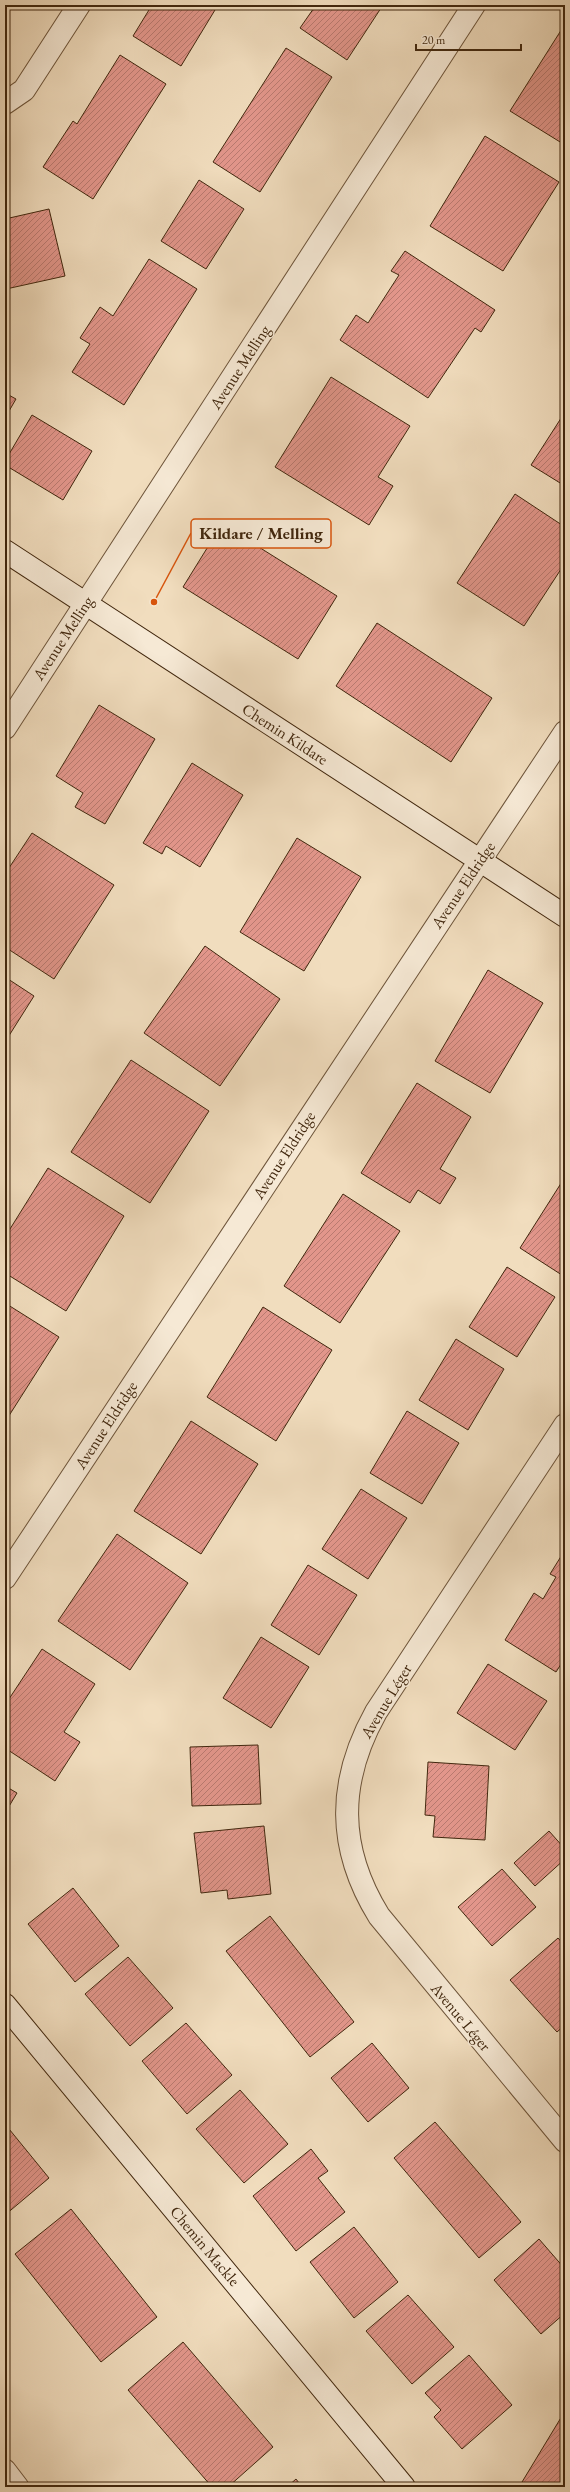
<svg xmlns="http://www.w3.org/2000/svg" width="570" height="2492" font-family="'EB Garamond',serif">
<defs>
<pattern id="building-hatch" width="6" height="6" patternUnits="userSpaceOnUse"><rect width="6" height="6" fill="#e2968b"/><path d="M-1 1l2-2M0 6l6-6M5 7l2-2" fill="none" stroke="#b97a70"/></pattern>
</defs>
<rect width="100%" height="100%" fill="#f1ddbe"/>
<filter id="stains"><feTurbulence type="fractalNoise" baseFrequency=".005" numOctaves="4"/><feColorMatrix values="0 0 0 0 .2 0 0 0 0 .09 0 0 0 0 .02 0 0 0 .5 -.17"/></filter>
<radialGradient id="worn" r=".72"><stop offset=".6" stop-color="#630" stop-opacity="0"/><stop offset="1" stop-color="#630" stop-opacity=".3"/></radialGradient>
<!-- building -->
<g fill="url(#building-hatch)" stroke="#41270e">
<path d="M152,5H218L181,66L133,36Z"/>
<path d="M316,5H383L347,60L300,28Z"/>
<path d="M565,24V145L510,111Z"/>
<path d="M286,48L332,77L260,192L213,162Z"/>
<path d="M120,55L166,84L93,199L43,167L73,121L77,124Z"/>
<path d="M485,136L559,182L503,271L430,226Z"/>
<path d="M199,180L244,209L206,269L161,241Z"/>
<path d="M49,209L65,276L6,289L5,219Z"/>
<path d="M405,251L495,310L481,332L475,328L428,398L340,340L356,315L368,323L399,275L391,271Z"/>
<path d="M149,259L197,289L124,405L72,372L90,344L80,338L100,307L113,316Z"/>
<path d="M331,377L410,426L378,477L393,486L369,525L275,467Z"/>
<path d="M5,393L16,399L5,418Z"/>
<path d="M565,412V486L531,465Z"/>
<path d="M32,415L92,451L63,500L5,465V461Z"/>
<path d="M515,494L565,527V563L524,626L457,583Z"/>
<path d="M222,524L337,596L298,659L183,587Z"/>
<path d="M377,623L492,698L451,762L336,686Z"/>
<path d="M99,705L155,739L105,824L75,807L83,793L56,776Z"/>
<path d="M192,763L243,795L200,867L166,846L162,854L143,843Z"/>
<path d="M32,833L114,885L54,979L5,947V874Z"/>
<path d="M297,838L361,877L304,971L240,932Z"/>
<path d="M205,946L280,999L220,1086L144,1033Z"/>
<path d="M488,970L543,1003L490,1093L435,1061Z"/>
<path d="M5,977L34,996L5,1042Z"/>
<path d="M131,1060L209,1111L150,1203L71,1152Z"/>
<path d="M417,1083L471,1117L440,1169L456,1178L440,1204L418,1190L410,1203L361,1173Z"/>
<path d="M48,1168L124,1216L66,1311L5,1273V1237Z"/>
<path d="M565,1177V1277L520,1248Z"/>
<path d="M343,1194L400,1231L340,1323L284,1286Z"/>
<path d="M507,1267L555,1297L517,1357L469,1327Z"/>
<path d="M5,1303L59,1337L5,1422Z"/>
<path d="M263,1307L332,1350L276,1441L207,1397Z"/>
<path d="M456,1339L504,1369L468,1430L419,1400Z"/>
<path d="M407,1411L459,1443L422,1504L370,1473Z"/>
<path d="M191,1421L258,1464L201,1554L134,1511Z"/>
<path d="M361,1489L407,1518L368,1579L322,1549Z"/>
<path d="M117,1534L188,1583L130,1670L58,1621Z"/>
<path d="M565,1550V1658L556,1672L505,1640L534,1593L543,1599L556,1577L550,1574Z"/>
<path d="M308,1565L357,1595L319,1655L271,1625Z"/>
<path d="M261,1637L309,1667L271,1728L223,1698Z"/>
<path d="M42,1649L95,1684L64,1732L80,1742L55,1781L5,1748V1705Z"/>
<path d="M488,1664L547,1701L515,1750L457,1713Z"/>
<path d="M258,1745L261,1804L192,1806L190,1747Z"/>
<path d="M428,1762L489,1766L485,1840L433,1837L435,1816L425,1815Z"/>
<path d="M5,1786L17,1793L5,1813Z"/>
<path d="M264,1826L271,1894L228,1899L227,1890L201,1893L194,1833Z"/>
<path d="M549,1831L565,1849V1859L535,1886L514,1863Z"/>
<path d="M502,1869L536,1907L492,1946L458,1907Z"/>
<path d="M73,1888L119,1946L75,1982L28,1924Z"/>
<path d="M270,1916L354,2022L310,2057L226,1951Z"/>
<path d="M558,1938L565,1946V2025L557,2032L510,1980Z"/>
<path d="M128,1957L173,2008L130,2046L85,1994Z"/>
<path d="M186,2023L232,2075L187,2114L142,2061Z"/>
<path d="M372,2043L409,2088L368,2122L331,2078Z"/>
<path d="M240,2090L288,2144L244,2183L196,2129Z"/>
<path d="M435,2122L521,2222L479,2258L394,2158Z"/>
<path d="M5,2124L49,2178L5,2215Z"/>
<path d="M311,2149L328,2171L318,2178L345,2212L296,2251L253,2196Z"/>
<path d="M71,2209L157,2317L101,2362L15,2254Z"/>
<path d="M354,2227L398,2282L354,2318L310,2262Z"/>
<path d="M539,2239L565,2269V2313L541,2334L494,2280Z"/>
<path d="M408,2295L454,2347L412,2384L366,2331Z"/>
<path d="M183,2342L273,2447L228,2487H212L128,2390Z"/>
<path d="M469,2355L512,2405L462,2449L434,2417L441,2410L425,2393Z"/>
<path d="M565,2411V2487H519Z"/>
<path d="M296,2479L302,2487H287Z"/>
</g>
<g fill="none" stroke-linecap="round" stroke-linejoin="round">
<defs>
<path id="lane" d="M5,2470L18,2487"/>
<g id="street">
<path d="M5,103L24,90L79,5"/>
<path d="M5,728L474,5"/>
<path d="M565,1425L376,1712C337,1782 337,1848 379,1916L565,2141"/>
<path d="M5,1578L565,732"/>
</g>
<g id="secondary">
<path d="M5,551L565,916"/>
<path d="M5,2005L404,2487"/>
</g>
</defs>
<!-- lane casing -->
<use href="#lane" stroke="#6d543a" stroke-width="23"/>
<!-- street casing -->
<use href="#street" stroke="#6d543a" stroke-width="24"/>
<!-- secondary casing -->
<use href="#secondary" stroke="#41270e" stroke-width="24"/>
<!-- lane -->
<use href="#lane" stroke="#f6e9d5" stroke-width="21"/>
<!-- street -->
<use href="#street" stroke="#f6e9d5" stroke-width="22"/>
<!-- secondary -->
<use href="#secondary" stroke="#f6e9d5" stroke-width="22"/>
</g>
<g text-anchor="middle" dominant-baseline="central" stroke-width="3" stroke-linejoin="round" paint-order="stroke">
<!-- street labels -->
<g font-size="16" fill="#41270e" stroke="#f6e9d5">
<text transform="translate(240 367) rotate(-57)">Avenue Melling</text>
<text transform="translate(63 638) rotate(-57)">Avenue Melling</text>
<text transform="translate(285 734) rotate(33)">Chemin Kildare</text>
<text transform="translate(463 885) rotate(-56)">Avenue Eldridge</text>
<text transform="translate(284 1155) rotate(-57)">Avenue Eldridge</text>
<text transform="translate(106 1425) rotate(-57)">Avenue Eldridge</text>
<text transform="translate(386 1701) rotate(-59)">Avenue Léger</text>
<text transform="translate(461 2017) rotate(50)">Avenue Léger</text>
<text transform="translate(205 2246) rotate(50)">Chemin Mackle</text>
</g>
</g>
<!-- callouts -->
<path fill="none" stroke="#d7540c" stroke-width="1.5" d="M154 602L191 533"/>
<circle fill="#d7540c" stroke="#f6e9d5" stroke-width="1.5" cx="154" cy="602" r="4"/>
<rect fill="#f6e9d5" stroke="#d7540c" stroke-width="1.5" x="191" y="519" width="140" height="29" rx="4"/>
<g font-size="17" text-anchor="middle" font-weight="bold" fill="#41270e">
<text x="261" y="539">Kildare / Melling</text>
</g>
<!-- margin -->
<rect width="570" height="2492" fill="none" stroke="#f1ddbe" stroke-width="20"/>
<rect x="6" y="6" width="558" height="2480" fill="none" stroke="#41270e" stroke-width="2"/>
<rect x="10" y="10" width="550" height="2472" fill="none" stroke="#41270e"/>
<!-- scale -->
<path d="M416 44v6h105v-6" fill="none" stroke="#41270e" stroke-width="2"/>
<text x="422" y="44" font-size="12" fill="#41270e" stroke="#f6e9d5" stroke-width="3" paint-order="stroke">20 m</text>
<rect width="100%" height="100%" filter="url(#stains)"/>
<rect width="100%" height="100%" fill="url(#worn)"/>
</svg>
